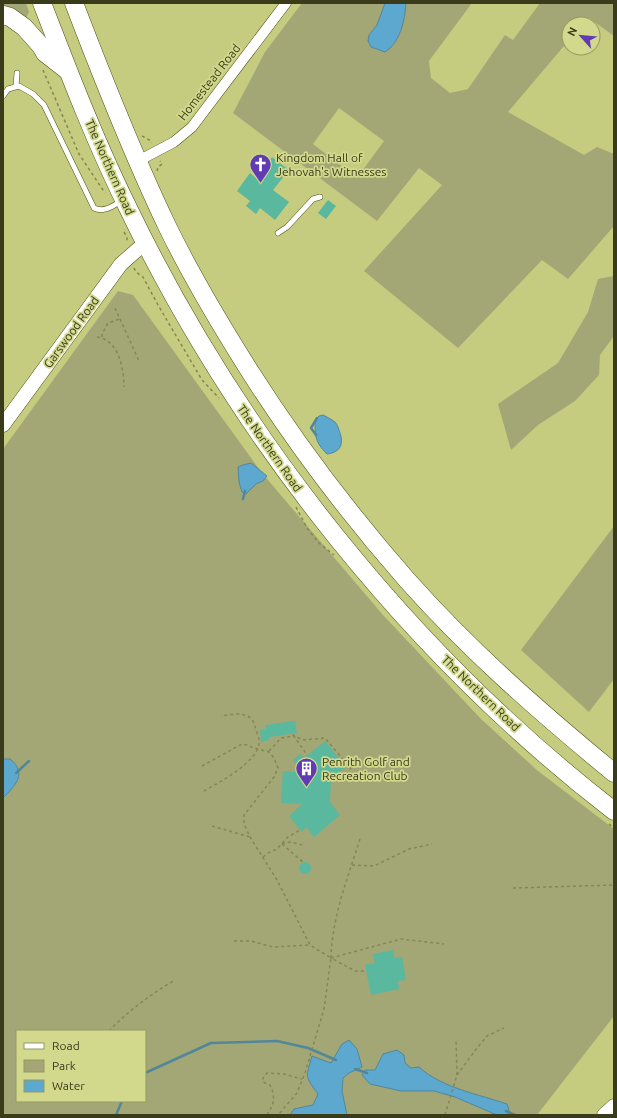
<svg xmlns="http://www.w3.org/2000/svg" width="617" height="1118" font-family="Ubuntu,sans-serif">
<rect width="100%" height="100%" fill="#c5cc7f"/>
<!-- green -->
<g fill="#a3a776" fill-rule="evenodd">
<path d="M3,3H26L29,12L26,18L3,7Z"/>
<path d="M302,3H472L429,61L431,78L450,93L468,89L505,35L513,40L540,3H614V36L589,18L583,24H569V40L508,112L584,155L597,147L614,154V226L568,279L542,260L458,348L364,271L442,185L419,168L377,221L233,113L265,52ZM339,108L384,141L357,178L313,144Z"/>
<path d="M614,276V336L600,355L599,375L575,401L538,425L511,450L498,404L558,363L588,312L598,279Z"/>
<path d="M118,291L133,295L262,473L383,615L481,719L538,771L614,829V1016L537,1115H3V449ZM17,1031H145V1101H17Z"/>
<path d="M614,526V679L589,712L521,650Z"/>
</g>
<!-- water -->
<g fill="#5ca8cf" stroke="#528799">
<path d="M385,3H406C405,20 400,43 385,52L371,47L368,41L369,35L377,25Z"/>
<path d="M323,415C327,417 331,419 335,422C337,424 338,427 339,430C344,443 342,452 327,454C315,442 315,436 315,420L319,416Z"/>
<path d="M251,463L267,476L263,481L256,484L246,494L242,492L239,482L238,467L243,465Z"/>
<path d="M3,759H10C28,773 15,786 3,798Z"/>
<path d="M349,1040L357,1049L362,1067L349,1073L343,1078L342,1091L347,1115H290L294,1109L313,1105L318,1094C304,1075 306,1078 312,1056L331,1063L342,1044Z"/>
<path d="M397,1050L404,1055L405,1063L411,1068L419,1067C442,1088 478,1094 507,1104L509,1110L508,1115H497L455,1097L434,1091H401L370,1084L362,1075L365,1070H375L383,1054Z"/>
</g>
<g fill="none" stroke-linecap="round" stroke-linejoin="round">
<!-- stream -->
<g stroke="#528799" stroke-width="2.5">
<path d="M316,435L311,428L317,418"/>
<path d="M243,499L245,491"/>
<path d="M16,773L29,761"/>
<path d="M355,1069L367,1073"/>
<path d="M145,1073L211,1043L277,1041L308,1048L336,1060"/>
<path d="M506,1111L515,1115"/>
<path d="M116,1115L122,1101"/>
</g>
</g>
<!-- building -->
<g fill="#59b89d">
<path d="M272,157L289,170L273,190L289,202L275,220L260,208L256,214L246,206L250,201L237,191L250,173L256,178Z"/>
<path d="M328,200L336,206L326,219L318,213Z"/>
<path d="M295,721L297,733L269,737V740L261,742L260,730L266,729L265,725Z"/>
<path d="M325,741L346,767L331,779L330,802L340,815L314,837L306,827L302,832L289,816L302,804L281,803L283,771L304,773L293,760L300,754L304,758Z"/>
<circle cx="305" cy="868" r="6"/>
<path d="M393,950L394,958L402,957L406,980L398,981L399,989L371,995L365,965L375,963L373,954Z"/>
</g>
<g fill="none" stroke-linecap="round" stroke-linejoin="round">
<defs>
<g id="lane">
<path d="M16,86L17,73"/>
<path d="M3,96L8,89L19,86L33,94L44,105L94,208C104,213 113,206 121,201"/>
<path d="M278,233L287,227L313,199L320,197"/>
</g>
<path id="street" d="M138,161L174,142L192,127L286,3"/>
<g id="secondary">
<path d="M3,425L121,264L145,243"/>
<path d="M604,1115L614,1106"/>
</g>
<g id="highway">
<path d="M42,3C69,73 96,144 130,212C241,441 412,655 614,811"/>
<path d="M74,3C103,79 133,155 168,228C192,277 220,324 249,370C296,444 349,514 407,580C470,651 541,713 614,773"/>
<path d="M3,15L10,17L24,27L41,46L45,53L68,71"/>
</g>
</defs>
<!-- lane casing -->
<use href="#lane" stroke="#4d5015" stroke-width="6"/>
<!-- street casing -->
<use href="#street" stroke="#4d5015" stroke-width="11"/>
<!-- secondary casing -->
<use href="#secondary" stroke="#4d5015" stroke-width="15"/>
<!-- highway casing -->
<use href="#highway" stroke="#4d5015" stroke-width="19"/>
<!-- path -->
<g stroke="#838750" stroke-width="1.5" stroke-dasharray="3 3" stroke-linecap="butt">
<path d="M43,70L79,154L105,193"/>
<path d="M142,136L151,141V143"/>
<path d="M157,171L158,167L162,164L160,161"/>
<path d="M124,232L127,237V243"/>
<path d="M134,268L136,272L143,277L158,305L202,380L219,398"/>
<path d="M115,308L139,361"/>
<path d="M97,337C119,340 124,369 124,387"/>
<path d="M102,337V334L108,323L120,319"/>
<path d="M296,507L307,528L319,543L334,555"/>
<path d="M293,734L294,736L303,740L325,738L351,769"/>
<path d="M269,751L281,738L294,736L307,755"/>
<path d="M202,766L242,744L248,745L253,748L269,752L274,758L278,768L274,777L244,815V824L250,837L277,880L310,945L331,958L324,1009L305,1073L297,1093L278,1115"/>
<path d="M204,791C220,782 256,763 259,744C260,739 256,731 255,726C251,710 233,714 221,716"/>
<path d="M609,824L614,828"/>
<path d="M212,826L250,837"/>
<path d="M360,839C348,877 332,917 331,958L355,971H366"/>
<path d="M282,844L304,863"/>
<path d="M282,844L290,842L303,845"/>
<path d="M263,857L270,852L277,849L288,837L300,830"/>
<path d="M352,865L374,866L409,849L432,844"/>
<path d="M513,888L614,885"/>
<path d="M234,941H251L273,947L310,945"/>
<path d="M331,958L401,939L444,944"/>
<path d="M109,1031C128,1011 151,994 175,980"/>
<path d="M457,1075L477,1048L487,1036L504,1028"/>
<path d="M267,1115C274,1104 276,1097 270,1085L263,1082V1078L267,1073L284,1074L302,1079"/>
<path d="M445,1115L457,1075L456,1039"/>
</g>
<!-- lane -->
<use href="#lane" stroke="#fff" stroke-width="5"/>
<!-- street -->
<use href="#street" stroke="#fff" stroke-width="10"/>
<!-- secondary -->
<use href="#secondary" stroke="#fff" stroke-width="14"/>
<!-- highway -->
<use href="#highway" stroke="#fff" stroke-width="18"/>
</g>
<!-- icons -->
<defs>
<symbol id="church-pin" viewBox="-11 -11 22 30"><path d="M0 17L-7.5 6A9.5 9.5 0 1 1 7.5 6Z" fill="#613bb3" stroke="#d2d98c"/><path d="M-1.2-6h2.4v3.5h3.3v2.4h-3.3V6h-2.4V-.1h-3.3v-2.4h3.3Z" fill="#fff"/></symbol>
<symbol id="building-pin" viewBox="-11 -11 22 30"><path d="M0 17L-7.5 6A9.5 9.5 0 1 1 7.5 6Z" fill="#613bb3" stroke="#d2d98c"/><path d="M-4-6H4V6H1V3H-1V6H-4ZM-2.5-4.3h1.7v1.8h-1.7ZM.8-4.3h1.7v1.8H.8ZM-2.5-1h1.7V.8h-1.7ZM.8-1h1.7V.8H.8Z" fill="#fff"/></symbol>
</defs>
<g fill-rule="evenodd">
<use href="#church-pin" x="248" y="152" width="25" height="34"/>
<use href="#building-pin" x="294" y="756" width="25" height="34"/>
</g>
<g text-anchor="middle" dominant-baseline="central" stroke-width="3.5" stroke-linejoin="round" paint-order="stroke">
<!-- street labels -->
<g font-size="12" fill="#393b1b" stroke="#d2d98c">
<text transform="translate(209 82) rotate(-52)">Homestead Road</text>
<text transform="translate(110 167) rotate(66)">The Northern Road</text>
<text transform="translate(71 332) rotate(-54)">Garswood Road</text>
<text transform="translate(270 448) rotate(55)">The Northern Road</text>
<text transform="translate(481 693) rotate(44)">The Northern Road</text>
</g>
<!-- poi labels -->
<g font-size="12" fill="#393b1b" stroke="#d2d98c" text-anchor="start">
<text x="276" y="157">Kingdom Hall of<tspan x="276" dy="14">Jehovah's Witnesses</tspan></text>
<text x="322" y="761">Penrith Golf and<tspan x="322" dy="14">Recreation Club</tspan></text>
</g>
</g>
<!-- border -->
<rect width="617" height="1118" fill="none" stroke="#393b1b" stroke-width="8"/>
<!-- legend -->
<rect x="16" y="1030" width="130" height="72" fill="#d2d98c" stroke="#959a5f"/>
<rect x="24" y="1043" width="20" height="6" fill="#ffffff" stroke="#959a5f"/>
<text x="52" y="1050" font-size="12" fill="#393b1b">Road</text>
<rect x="24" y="1060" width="20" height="12" fill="#a3a776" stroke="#959a5f"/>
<text x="52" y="1070" font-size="12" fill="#393b1b">Park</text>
<rect x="24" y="1080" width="20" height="12" fill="#5ca8cf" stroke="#959a5f"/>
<text x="52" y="1090" font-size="12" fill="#393b1b">Water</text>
<!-- north arrow -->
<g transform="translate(581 36) rotate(297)"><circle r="19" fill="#d2d98c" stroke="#959a5f"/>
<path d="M0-3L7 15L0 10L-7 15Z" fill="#613bb3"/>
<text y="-6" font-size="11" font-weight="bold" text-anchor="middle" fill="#393b1b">N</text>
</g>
</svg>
